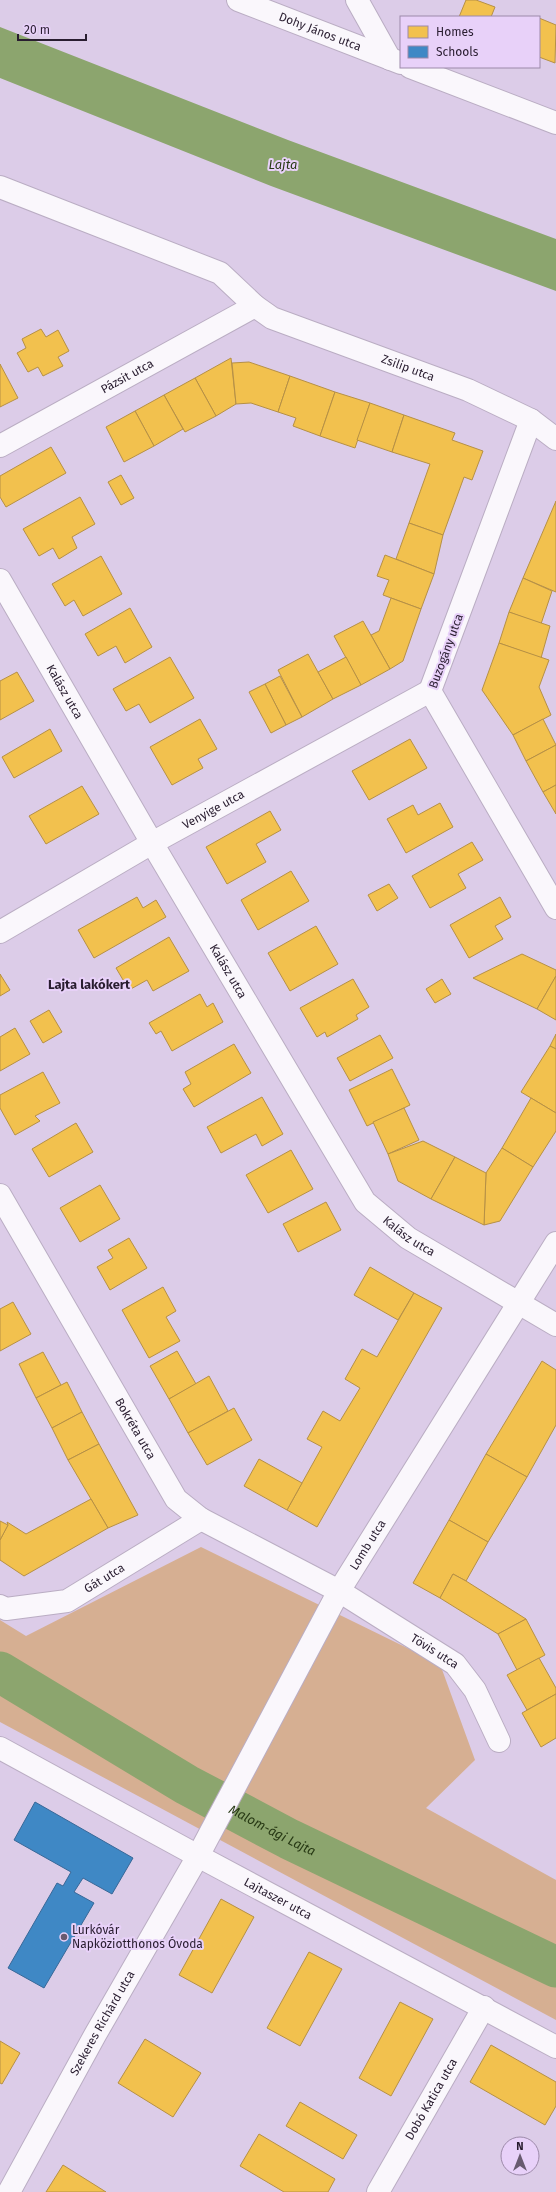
<svg xmlns="http://www.w3.org/2000/svg" width="556" height="2192" font-family="'Fira Sans',sans-serif">
<rect width="100%" height="100%" fill="#dccce8"/>
<!-- green -->
<path fill="#d6af92" d="M201,1547L440,1664L475,1760L426,1808L556,1880V2020L0,1722V1620L26,1636Z"/>
<!-- water -->
<path fill="#8ca56e" d="M0,27L288,140L556,239V291L271,186L0,78Z"/>
<!-- homes -->
<g fill="#f2c14e" stroke="#b69045">
<path d="M466,0H476L495,7L491,17H459Z"/>
<path d="M539,18L556,25L555,63L539,57Z"/>
<path d="M41,329L46,337L58,330L69,351L58,357L63,366L43,376L38,367L28,372L17,353L26,348L22,339Z"/>
<path d="M231,358L236,404L216,416L195,378Z"/>
<path d="M249,362L290,376L278,412L251,403L236,404L232,363Z"/>
<path d="M0,364L18,398L0,407Z"/>
<path d="M290,376L335,392L320,436L293,426L296,418L278,412Z"/>
<path d="M195,378L216,416L185,432L164,395Z"/>
<path d="M335,392L370,403L355,448L320,436Z"/>
<path d="M164,395L183,429L154,446L135,411Z"/>
<path d="M370,403L404,415L392,452L357,440Z"/>
<path d="M135,411L154,446L124,462L106,427Z"/>
<path d="M404,415L455,433L452,440L483,451L472,480L464,477L443,535L409,523L430,464L392,452Z"/>
<path d="M51,447L66,473L6,507L0,497V476Z"/>
<path d="M121,475L134,498L121,505L108,482Z"/>
<path d="M80,497L95,524L72,537L77,548L59,559L53,548L39,556L23,529Z"/>
<path d="M556,501V592L523,578Z"/>
<path d="M409,523L443,535L434,574L396,559Z"/>
<path d="M385,555L434,574L421,609L383,595L389,580L377,576Z"/>
<path d="M101,556L122,594L83,616L74,600L65,606L52,584Z"/>
<path d="M523,578L552,591L541,624L509,612Z"/>
<path d="M391,598L421,609L403,661L390,669L371,635L379,631Z"/>
<path d="M130,608L152,647L125,663L116,646L98,656L85,634Z"/>
<path d="M509,612L550,626L541,658L499,643Z"/>
<path d="M363,621L390,669L361,685L334,636Z"/>
<path d="M499,643L549,660L539,687L551,715L513,735L482,690Z"/>
<path d="M308,654L333,699L302,717L278,670Z"/>
<path d="M170,657L194,698L150,723L139,704L126,711L113,689Z"/>
<path d="M346,657L361,685L333,699L318,672Z"/>
<path d="M17,672L34,701L0,720V681Z"/>
<path d="M280,676L302,717L286,725L265,684Z"/>
<path d="M265,684L286,725L271,733L249,692Z"/>
<path d="M200,719L217,749L198,759L203,768L172,785L150,747Z"/>
<path d="M543,719L556,745L526,761L513,735Z"/>
<path d="M50,729L62,751L14,778L2,757Z"/>
<path d="M410,739L427,768L369,800L352,771Z"/>
<path d="M556,745V785L543,792L526,761Z"/>
<path d="M556,785V814L543,792Z"/>
<path d="M82,786L99,814L46,844L29,816Z"/>
<path d="M440,803L453,827L406,853L387,819L413,805L418,815Z"/>
<path d="M270,811L281,830L256,844L266,862L227,884L206,847Z"/>
<path d="M472,842L483,860L458,874L466,888L430,908L412,876Z"/>
<path d="M291,871L309,901L258,930L241,900Z"/>
<path d="M389,884L398,898L377,911L368,895Z"/>
<path d="M137,897L143,908L156,900L166,917L94,958L78,930Z"/>
<path d="M500,897L511,917L495,926L503,939L469,958L450,925Z"/>
<path d="M316,926L338,964L290,991L268,953Z"/>
<path d="M169,937L189,971L153,991L147,980L129,990L116,968Z"/>
<path d="M522,954L556,970V976L537,1009L473,978Z"/>
<path d="M0,974L10,990L0,996Z"/>
<path d="M556,976V1020L537,1009Z"/>
<path d="M353,979L369,1007L356,1015L358,1019L327,1037L325,1032L317,1037L300,1008Z"/>
<path d="M442,979L451,994L435,1003L426,989Z"/>
<path d="M200,994L207,1007L213,1003L223,1022L172,1051L161,1031L156,1034L149,1023Z"/>
<path d="M49,1010L62,1032L43,1043L30,1021Z"/>
<path d="M15,1028L30,1054L0,1071V1037Z"/>
<path d="M556,1034V1049L550,1046Z"/>
<path d="M380,1035L393,1058L350,1081L337,1058Z"/>
<path d="M234,1044L251,1073L194,1107L183,1089L191,1084L185,1072Z"/>
<path d="M550,1046L556,1049V1113L521,1092Z"/>
<path d="M392,1069L410,1105L367,1126L349,1090Z"/>
<path d="M43,1072L60,1103L35,1116L40,1121L15,1135L0,1108V1095Z"/>
<path d="M262,1097L283,1134L262,1146L256,1134L221,1153L207,1127Z"/>
<path d="M531,1098L556,1113V1131L533,1167L502,1148Z"/>
<path d="M404,1108L419,1140L388,1154L373,1122Z"/>
<path d="M76,1123L93,1152L49,1177L32,1149Z"/>
<path d="M423,1141L455,1157L431,1199L398,1181L388,1154Z"/>
<path d="M502,1148L533,1167L500,1221L484,1225L486,1173Z"/>
<path d="M291,1150L313,1189L268,1213L246,1175Z"/>
<path d="M455,1157L486,1173L484,1225L431,1199Z"/>
<path d="M100,1185L120,1219L80,1242L60,1208Z"/>
<path d="M326,1202L341,1230L298,1252L283,1224Z"/>
<path d="M129,1238L147,1268L110,1290L97,1267L113,1258L108,1250Z"/>
<path d="M370,1267L414,1293L398,1320L354,1295Z"/>
<path d="M163,1287L176,1311L166,1317L180,1341L149,1358L122,1310Z"/>
<path d="M414,1293L442,1308L317,1527L287,1510L322,1447L307,1439L323,1411L340,1421L360,1388L345,1379L362,1349L377,1357Z"/>
<path d="M13,1302L31,1334L0,1351V1309Z"/>
<path d="M177,1351L196,1384L169,1399L150,1366Z"/>
<path d="M43,1352L61,1385L36,1398L19,1364Z"/>
<path d="M542,1361L556,1370V1425L527,1477L486,1454Z"/>
<path d="M209,1376L228,1411L188,1433L169,1399Z"/>
<path d="M67,1382L82,1412L52,1428L36,1398Z"/>
<path d="M234,1408L252,1440L207,1465L188,1433Z"/>
<path d="M82,1412L99,1444L68,1460L52,1428Z"/>
<path d="M99,1444L138,1515L108,1528L68,1460Z"/>
<path d="M486,1454L527,1477L488,1542L449,1520Z"/>
<path d="M259,1459L302,1483L287,1510L244,1486Z"/>
<path d="M91,1499L108,1528L24,1576L0,1560V1540L8,1525L7,1522L26,1534Z"/>
<path d="M449,1520L488,1542L466,1581L453,1574L440,1598L413,1583Z"/>
<path d="M0,1521L8,1525L0,1540Z"/>
<path d="M453,1574L466,1581L526,1619L498,1634L440,1598Z"/>
<path d="M526,1619L545,1655L517,1670L498,1634Z"/>
<path d="M539,1658L556,1688V1694L527,1710L507,1675Z"/>
<path d="M556,1694V1738L541,1747L522,1713Z"/>
<path d="M221,1899L254,1917L212,1993L179,1975Z"/>
<path d="M309,1952L342,1969L300,2046L267,2028Z"/>
<path d="M400,2002L433,2019L391,2096L359,2078Z"/>
<path d="M145,2039L201,2073L173,2117L118,2083Z"/>
<path d="M0,2041L20,2053L2,2084L0,2083Z"/>
<path d="M491,2045L556,2082V2106L545,2125L470,2082Z"/>
<path d="M300,2102L357,2135L343,2159L286,2126Z"/>
<path d="M259,2134L335,2179L328,2192H284L240,2166Z"/>
<path d="M63,2165L106,2192H46Z"/>
</g>
<!-- schools -->
<path fill="#3f88c5" stroke="#386898" d="M35,1802L133,1858L112,1894L83,1878L74,1892L94,1903L44,1988L8,1968L57,1883L63,1886L71,1872L14,1840Z"/>
<g fill="none" stroke-linecap="round" stroke-linejoin="round">
<!-- river -->
<path stroke="#8ca56e" stroke-width="41" id="s1" d="M0,1672L187,1785L289,1839L556,1967"/>
<defs>
<g id="minor">
<path id="s2" d="M238,0L401,63"/>
<path d="M357,0L390,59"/>
<path d="M410,67L556,123"/>
<path id="s3" d="M0,187L220,273L255,306L272,318L468,390L531,420L556,439"/>
<path d="M531,420L430,691L556,908"/>
<path id="s4" d="M0,446L255,306"/>
<path id="s5" d="M0,580L152,843L365,1202L408,1238L556,1325"/>
<path id="s6" d="M0,932L152,843L430,691"/>
<path id="s7" d="M0,1195L176,1499L201,1519L339,1591L455,1664L475,1690L499,1741"/>
<path id="s8" d="M0,1606L6,1609L67,1601L201,1519"/>
<path id="s9" d="M0,1748L198,1856L556,2047"/>
<path id="s10" d="M9,2192L95,2035L198,1856L339,1591L556,1243"/>
<path id="s11" d="M378,2192L484,2007"/>
</g>
</defs>
<!-- minor casing -->
<use href="#minor" stroke="#baadc3" stroke-width="24"/>
<!-- minor -->
<use href="#minor" stroke="#faf7fc" stroke-width="22"/>
</g>
<!-- markers -->
<circle fill="#685a70" stroke="#e8d1f9" stroke-width="1.5" cx="64" cy="1937" r="4"/>
<g text-anchor="middle" dominant-baseline="central" stroke-width="4" stroke-linejoin="round" paint-order="stroke">
<!-- street labels -->
<g font-size="12" fill="#291d30" stroke="#e8d1f9">
<text stroke="none"><textPath href="#s2" startOffset="88">Dohy János utca</textPath></text>
<text stroke="none"><textPath href="#s3" startOffset="450">Zsilip utca</textPath></text>
<text stroke="none"><textPath href="#s4" startOffset="145">Pázsit utca</textPath></text>
<text transform="translate(446 651) rotate(-70)">Buzogány utca</text>
<text stroke="none"><textPath href="#s5" startOffset="129">Kalász utca</textPath></text>
<text stroke="none"><textPath href="#s6" startOffset="246">Venyige utca</textPath></text>
<text stroke="none"><textPath href="#s5" startOffset="453">Kalász utca</textPath></text>
<text stroke="none"><textPath href="#s5" startOffset="777">Kalász utca</textPath></text>
<text stroke="none"><textPath href="#s7" startOffset="270">Bokréta utca</textPath></text>
<text stroke="none"><textPath href="#s10" startOffset="740">Lomb utca</textPath></text>
<text stroke="none"><textPath href="#s8" startOffset="112">Gát utca</textPath></text>
<text stroke="none"><textPath href="#s7" startOffset="652">Tövis utca</textPath></text>
<text stroke="none"><textPath href="#s9" startOffset="316">Lajtaszer utca</textPath></text>
<text stroke="none"><textPath href="#s10" startOffset="193">Szekeres Richárd utca</textPath></text>
<text stroke="none"><textPath href="#s11" startOffset="107">Dobó Katica utca</textPath></text>
</g>
<!-- poi labels -->
<g font-size="12" fill="#291d30" stroke="#e8d1f9" text-anchor="start">
<text x="72" y="1930">Lurkóvár<tspan x="72" dy="14">Napköziotthonos Óvoda</tspan></text>
</g>
<!-- water labels -->
<g font-size="13" font-style="italic" fill="#283a15" stroke="#e8d1f9">
<text x="283" y="164">Lajta</text>
<text stroke="none"><textPath href="#s1" startOffset="315">Malom-ági Lajta</textPath></text>
</g>
<!-- neighbourhood labels -->
<g font-size="13" font-weight="bold" fill="#291d30" stroke="#e8d1f9">
<text x="89" y="984">Lajta lakókert</text>
</g>
</g>
<!-- legend -->
<rect x="400" y="16" width="140" height="52" fill="#e8d1f9" stroke="#9c89a9"/>
<rect x="408" y="26" width="20" height="12" fill="#f2c14e" stroke="#9c89a9"/>
<text x="436" y="36" font-size="12" fill="#291d30">Homes</text>
<rect x="408" y="46" width="20" height="12" fill="#3f88c5" stroke="#9c89a9"/>
<text x="436" y="56" font-size="12" fill="#291d30">Schools</text>
<!-- north arrow -->
<g transform="translate(520 2156)"><circle r="19" fill="#e8d1f9" stroke="#9c89a9"/>
<path d="M0-3L7 15L0 10L-7 15Z" fill="#685a70"/>
<text y="-6" font-size="11" font-weight="bold" text-anchor="middle" fill="#291d30">N</text>
</g>
<!-- scale -->
<path d="M18 34v6h68v-6" fill="none" stroke="#291d30" stroke-width="2"/>
<text x="24" y="34" font-size="12" fill="#291d30" stroke="#e8d1f9" stroke-width="3" paint-order="stroke">20 m</text>
</svg>
